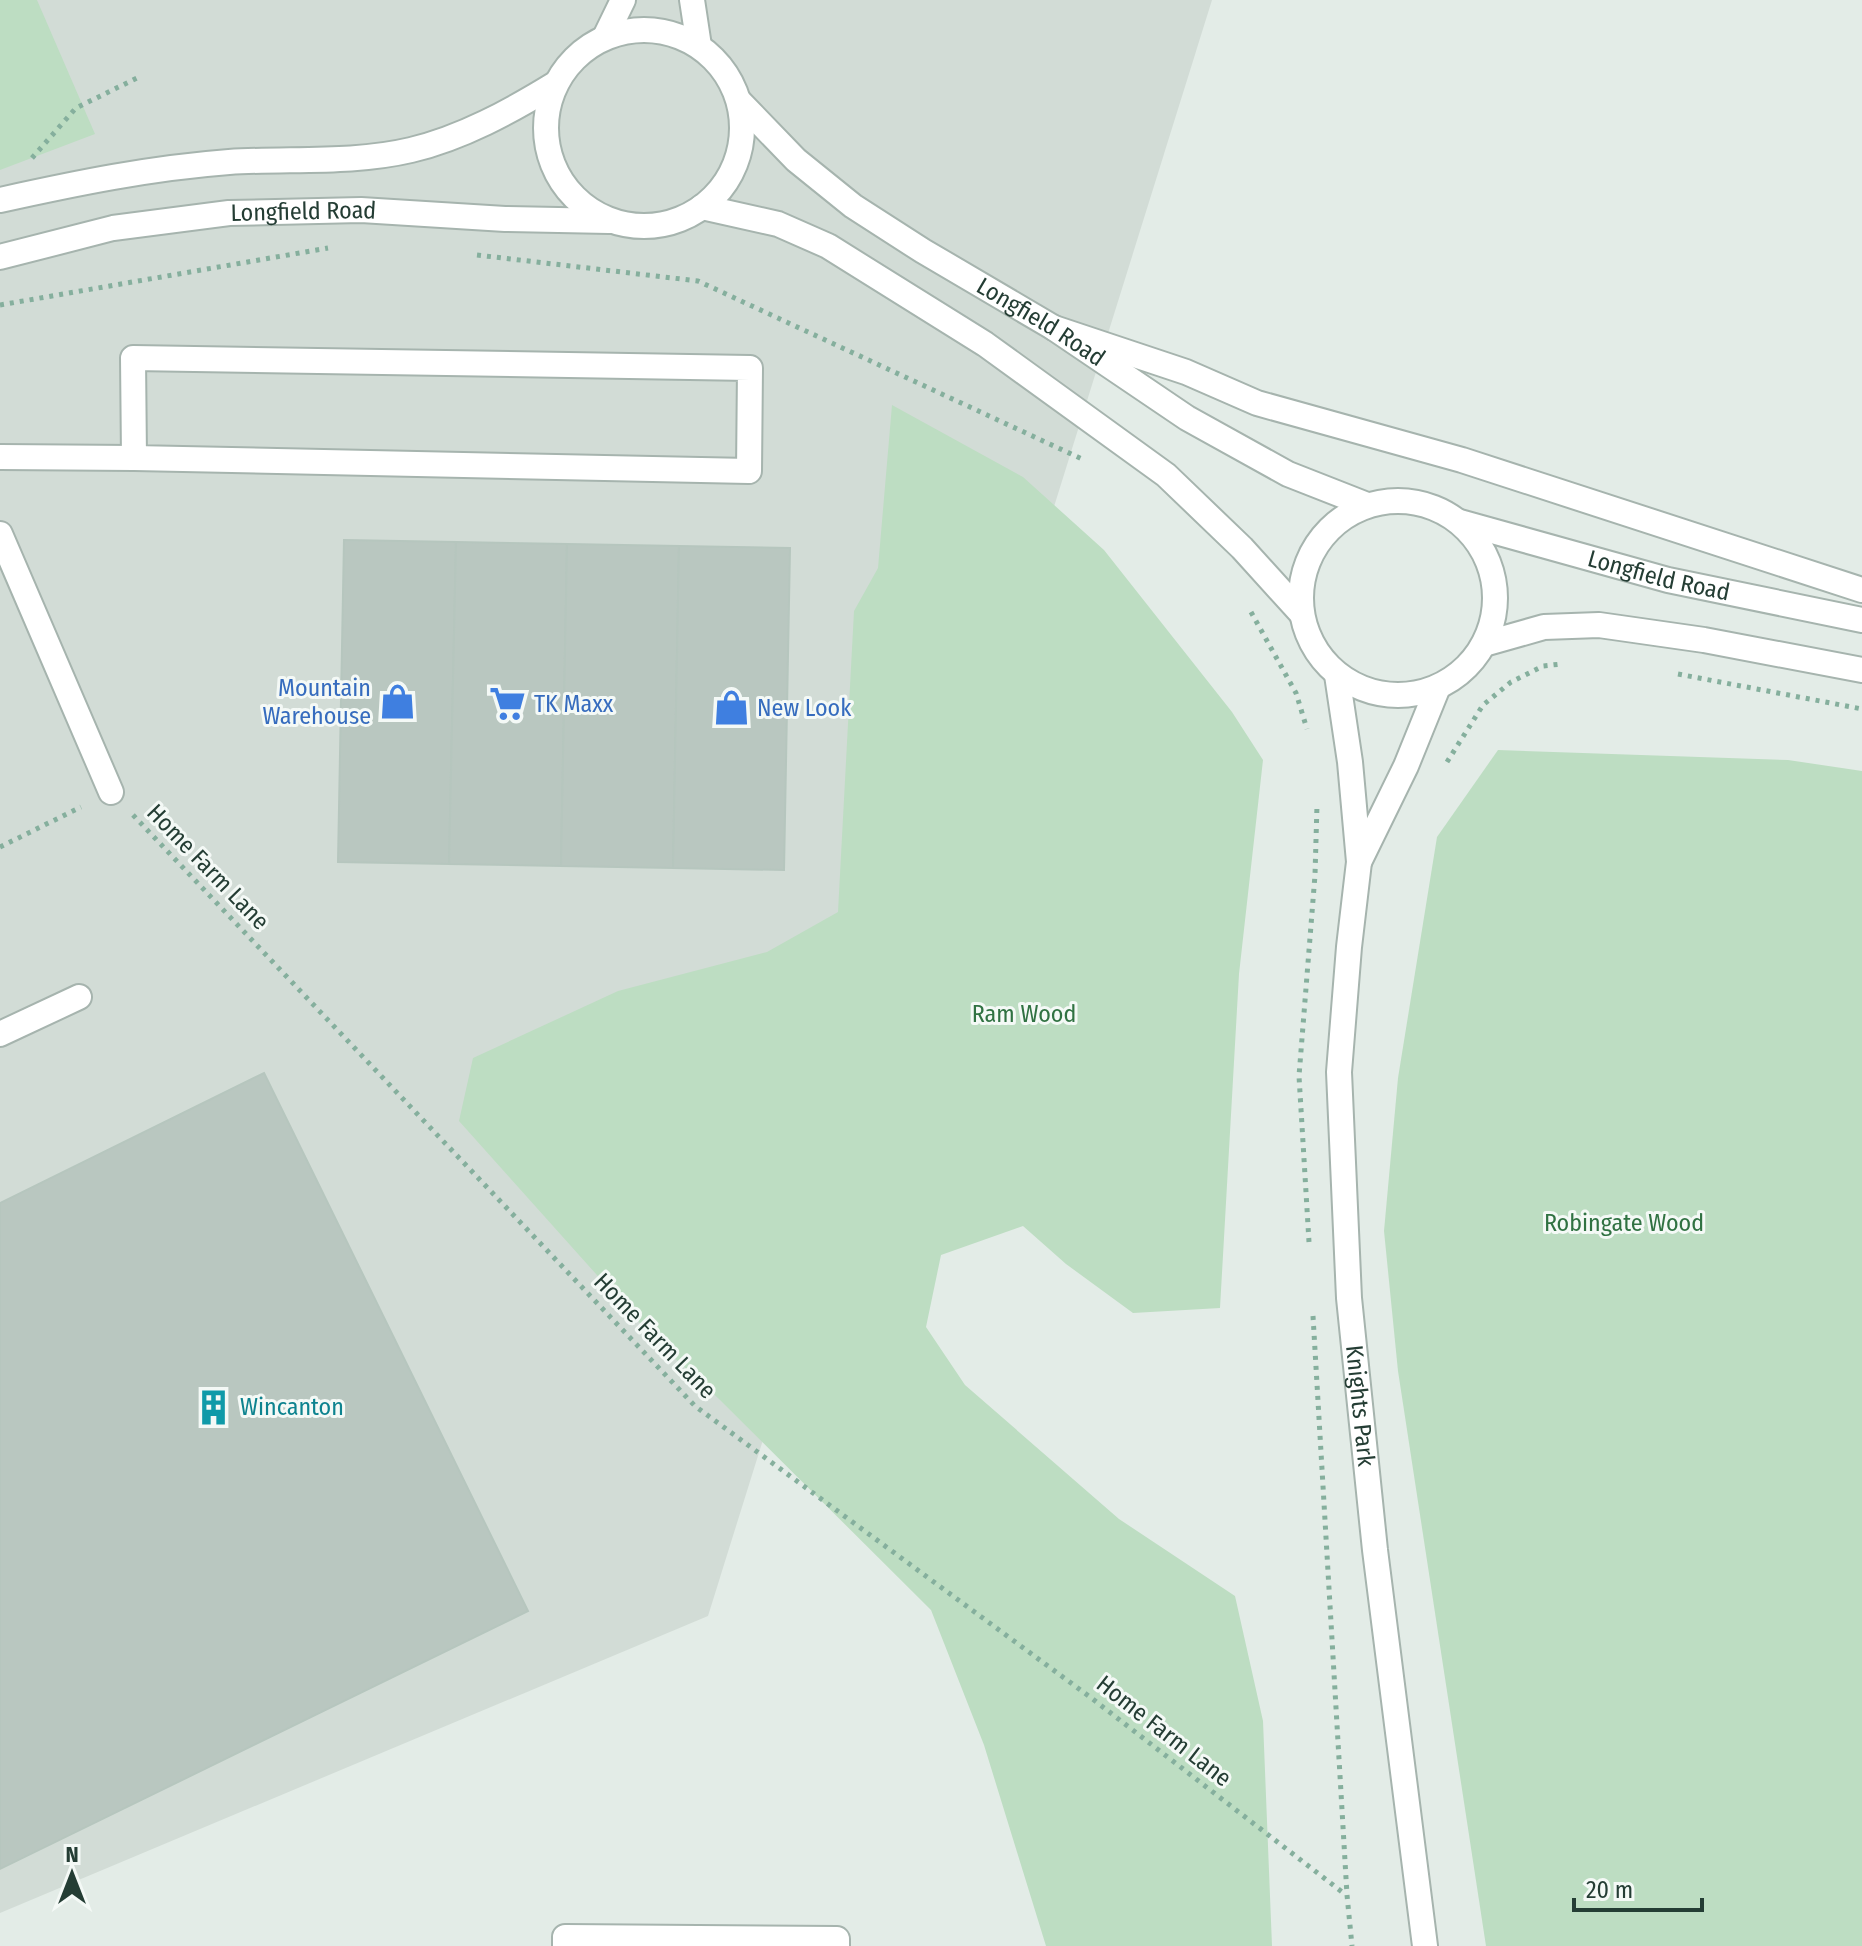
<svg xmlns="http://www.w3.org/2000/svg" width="1862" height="1946" font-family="'Fira Sans Condensed',sans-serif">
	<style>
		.built { fill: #d2dcd6 }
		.green { fill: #bdddc2 }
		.building { fill: #b9c7c0; stroke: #b6c6be; stroke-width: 2 }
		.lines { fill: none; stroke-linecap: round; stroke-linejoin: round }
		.minor-casing { stroke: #a6b4ae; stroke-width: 28 }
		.path { stroke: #85af9d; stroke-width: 5; stroke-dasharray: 4 6; stroke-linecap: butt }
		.minor { stroke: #fff; stroke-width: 24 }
		.labels { text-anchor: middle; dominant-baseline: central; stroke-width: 6; stroke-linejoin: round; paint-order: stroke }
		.street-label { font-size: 24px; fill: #243d34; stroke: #f4f9f6 }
		.shop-label { font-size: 24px; fill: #366cbe; stroke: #f4f9f6; text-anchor: start }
		.park-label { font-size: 24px; fill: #307242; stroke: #f4f9f6 }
		.culture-label { font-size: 24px; fill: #0d838f; stroke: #f4f9f6; text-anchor: start }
	</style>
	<rect width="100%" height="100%" fill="#e3ece7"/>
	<!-- built -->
	<polygon class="built" points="0,0 1212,0 708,1616 0,1913"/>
	<!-- green -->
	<g class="green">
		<polygon points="0,0 37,0 95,134 0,170"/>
		<polygon points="892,405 1023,477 1104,550 1232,712 1263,760 1239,974 1220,1308 1133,1313 1066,1264 1023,1226 941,1255 926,1327 965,1385 1119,1519 1235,1596 1263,1721 1272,1946 1046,1946 984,1745 931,1610 719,1399 656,1341 459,1121 473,1058 618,991 767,952 838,912 854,611 878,568"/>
		<polygon points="1498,750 1788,760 1862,771 1862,1946 1486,1946 1398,1371 1384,1231 1398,1078 1437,837"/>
	</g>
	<!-- building -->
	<g class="building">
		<polygon points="344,540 456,542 449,864 338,862"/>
		<polygon points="456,542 567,544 561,866 449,864"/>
		<polygon points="567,544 679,546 673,868 561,866"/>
		<polygon points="679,546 790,548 784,870 673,868"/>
		<polygon points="264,1073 528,1611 0,1869 0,1203"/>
	</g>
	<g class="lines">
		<defs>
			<g id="minor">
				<polyline points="692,0 699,46"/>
				<circle cx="644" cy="128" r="98"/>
				<polyline points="605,37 623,0"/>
				<path id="s1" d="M739,101l57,59 57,46 70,45 131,77 133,90 101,56 79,31"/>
				<path d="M0,200c77,-17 150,-32 229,-38 60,-4 123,2 182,-12 51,-12 100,-39 144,-66"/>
				<polyline points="702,207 778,224 828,246 985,344 1166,475 1242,548 1301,613"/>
				<path id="s2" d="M0,257l113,-29 116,-15 132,-3 144,9 104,2"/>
				<polyline points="1054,328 1186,372 1257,403 1462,460 1862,590"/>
				<polyline points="0,457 134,458 749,471 750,368 133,358 134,458"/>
				<circle cx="1398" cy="598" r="97"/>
				<path id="s3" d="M1460,522l208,58 194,40"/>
				<polyline points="0,534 111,792"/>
				<polyline points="1484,644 1544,627 1599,625 1704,640 1862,670"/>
				<path id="s4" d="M1337,675l13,87 9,100 -10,85 -10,125 10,226 26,252 50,396"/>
				<polyline points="1360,860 1406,766 1438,687"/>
				<polyline points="0,1034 79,997"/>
				<polyline points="565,1946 565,1937 837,1939 837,1946"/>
			</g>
		</defs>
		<!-- minor casing -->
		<use href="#minor" class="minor-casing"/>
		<!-- path -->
		<g class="path">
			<polyline points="32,158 76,108 137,78"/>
			<polyline points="477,255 698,281 1082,459"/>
			<polyline points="0,305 328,248"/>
			<polyline points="1251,612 1296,693 1307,729"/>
			<polyline points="1678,674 1862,709"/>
			<polyline points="1447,762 1483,705 1511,682 1543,666 1561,664"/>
			<polyline points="133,815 695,1406 1090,1697 1346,1895"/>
			<polyline points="0,847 81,807"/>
			<polyline points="1309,1242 1299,1076 1315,875 1317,805"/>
			<polyline points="1313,1316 1347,1895 1352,1946"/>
		</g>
		<!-- minor -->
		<use href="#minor" class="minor"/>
	</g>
	<!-- icons -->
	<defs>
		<symbol id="shop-bare" viewBox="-9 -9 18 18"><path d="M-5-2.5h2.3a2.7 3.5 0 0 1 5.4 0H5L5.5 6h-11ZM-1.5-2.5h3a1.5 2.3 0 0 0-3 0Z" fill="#3f7fe0" stroke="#f4f9f6" stroke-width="2.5" paint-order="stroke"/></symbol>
		<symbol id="supermarket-bare" viewBox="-9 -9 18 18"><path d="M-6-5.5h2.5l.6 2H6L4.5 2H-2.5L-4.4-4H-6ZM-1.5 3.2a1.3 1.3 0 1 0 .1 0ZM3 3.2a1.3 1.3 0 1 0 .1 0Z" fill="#3f7fe0" stroke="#f4f9f6" stroke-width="2.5" paint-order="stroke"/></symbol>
		<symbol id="building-bare" viewBox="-9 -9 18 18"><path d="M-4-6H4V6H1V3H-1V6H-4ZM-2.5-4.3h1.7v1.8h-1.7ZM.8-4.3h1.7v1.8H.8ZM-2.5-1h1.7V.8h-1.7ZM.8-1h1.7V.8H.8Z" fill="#0f9aa8" stroke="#f4f9f6" stroke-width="2.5" paint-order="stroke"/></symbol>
	</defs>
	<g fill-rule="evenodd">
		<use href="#shop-bare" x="372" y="676" width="51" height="51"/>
		<use href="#supermarket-bare" x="482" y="678" width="51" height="51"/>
		<use href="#shop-bare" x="706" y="682" width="51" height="51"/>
		<use href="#building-bare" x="188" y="1382" width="51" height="51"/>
	</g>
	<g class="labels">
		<!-- street labels -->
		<g class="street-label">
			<text stroke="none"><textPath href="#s2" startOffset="308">Longfield Road</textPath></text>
			<text stroke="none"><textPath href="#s1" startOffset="376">Longfield Road</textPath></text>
			<text stroke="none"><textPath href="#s3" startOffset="206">Longfield Road</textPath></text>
			<text transform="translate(208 867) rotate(46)">Home Farm Lane</text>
			<text transform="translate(655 1336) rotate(46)">Home Farm Lane</text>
			<text stroke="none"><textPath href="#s4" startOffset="734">Knights Park</textPath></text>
			<text transform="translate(1164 1731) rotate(38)">Home Farm Lane</text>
		</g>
		<!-- shop labels -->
		<g class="shop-label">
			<text x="371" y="688" text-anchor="end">Mountain<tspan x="371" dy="28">Warehouse</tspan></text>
			<text x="534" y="704">TK Maxx</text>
			<text x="757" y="708">New Look</text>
		</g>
		<!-- park labels -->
		<g class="park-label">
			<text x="1024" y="1014">Ram Wood</text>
			<text x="1624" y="1223">Robingate Wood</text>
		</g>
		<!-- culture labels -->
		<g class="culture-label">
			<text x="240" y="1407">Wincanton</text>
		</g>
	</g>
	<!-- north arrow -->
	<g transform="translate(72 1874)" stroke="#f4f9f6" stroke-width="6" paint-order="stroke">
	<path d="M0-6L14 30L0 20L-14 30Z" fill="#243d34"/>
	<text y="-12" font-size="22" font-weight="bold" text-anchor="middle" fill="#243d34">N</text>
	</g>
	<!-- scale -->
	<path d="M1574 1898v12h128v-12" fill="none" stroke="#243d34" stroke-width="4"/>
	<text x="1586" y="1898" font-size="24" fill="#243d34" stroke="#f4f9f6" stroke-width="6" paint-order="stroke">20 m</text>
</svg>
